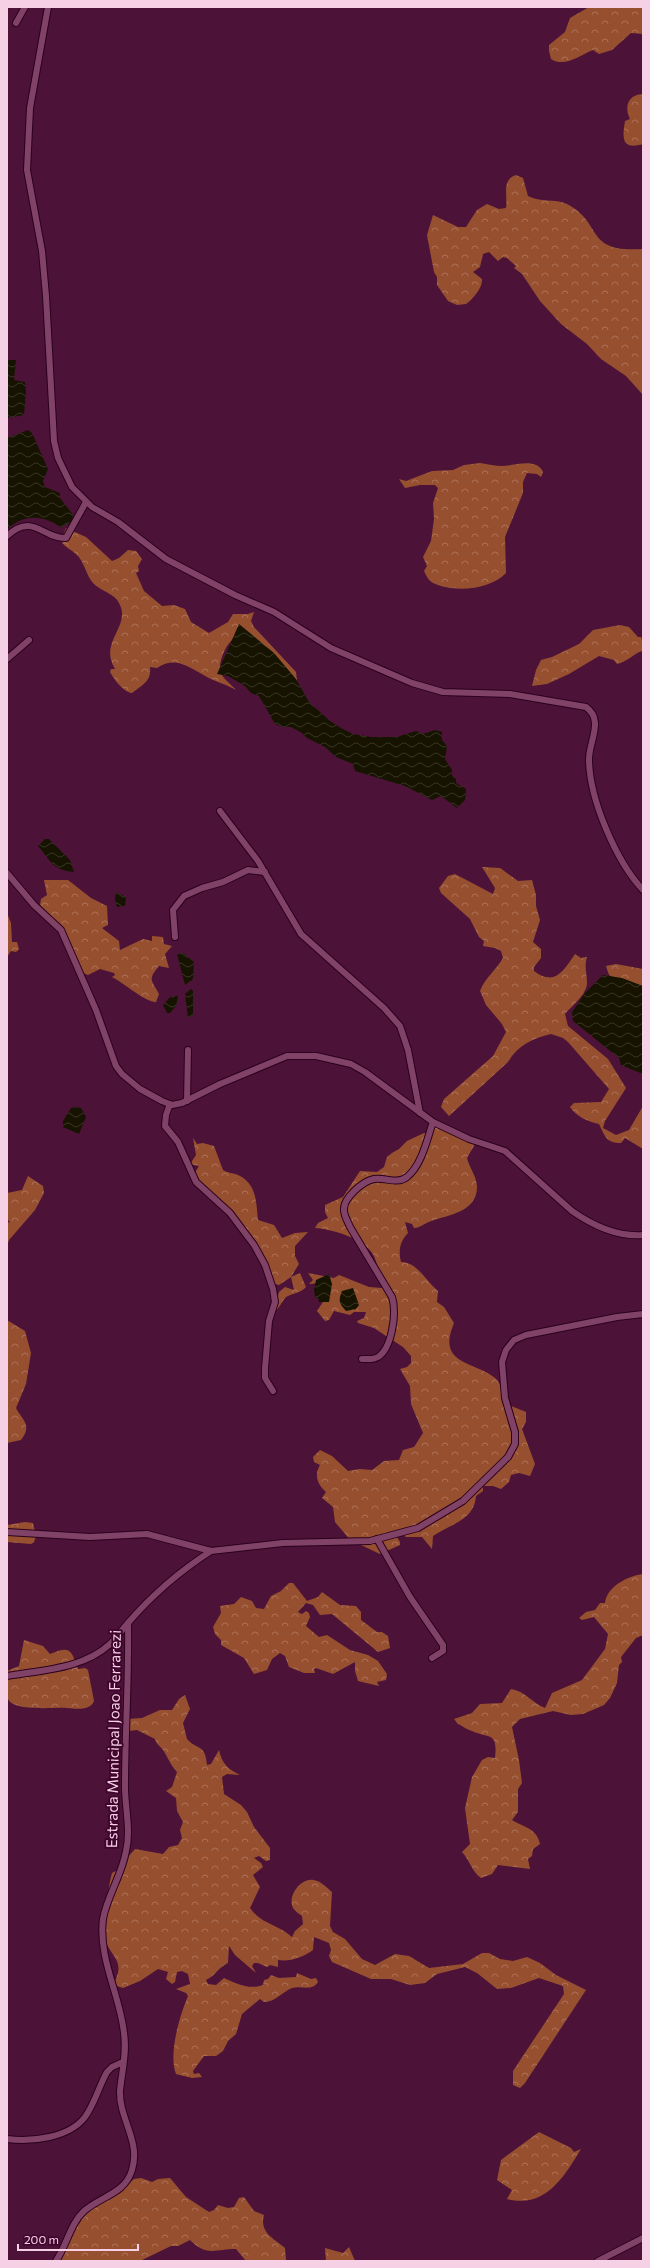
<svg xmlns="http://www.w3.org/2000/svg" width="650" height="2268" font-family="Commissioner,sans-serif">
	<style>
		.forest { fill: url(#forest-crowns) }
		.water { fill: url(#water-waves) }
		.lines { fill: none; stroke-linecap: round; stroke-linejoin: round }
		.minor-casing { stroke: #2b011d; stroke-width: 8 }
		.minor { stroke: #814267; stroke-width: 6 }
		.labels { text-anchor: middle; dominant-baseline: central; stroke-width: 4; stroke-linejoin: round; paint-order: stroke }
		.street-label { font-size: 15px; fill: #f6d1e5; stroke: #40052d }
	</style>
	<defs>
		<pattern id="forest-crowns" width="20" height="18" patternUnits="userSpaceOnUse"><rect width="20" height="18" fill="#97502f"/><path d="M2 6a3 3 0 1 1 6 0M12 15a3 3 0 1 1 6 0" fill="none" stroke="#ab7057"/></pattern>
		<pattern id="water-waves" width="16" height="10" patternUnits="userSpaceOnUse"><rect width="16" height="10" fill="#161400"/><path d="M0 5q4-4 8 0t8 0" fill="none" stroke="#383525"/></pattern>
	</defs>
	<rect width="100%" height="100%" fill="#4c1238"/>
	<!-- forest -->
	<g class="forest">
		<path d="M589,7h54v27l-12,-1 -19,17 -13,4 -6,-4c-13,5 -28,18 -42,9l-2,-8v-6l16,-13 5,-14z"/>
		<path d="M643,94v50c-21,6 -21,-5 -18,-23l5,-2c-6,-13 -2,-24 13,-25z"/>
		<path d="M516,175l7,3 5,18c12,7 27,2 39,8 37,19 16,49 76,45v146l-17,-19 -25,-17 -14,-15 -26,-20 -21,-23 -18,-27 -8,-6 2,-2 -9,-8 -4,-1 -5,4 -9,-9 -6,2 -3,13 -7,5 9,7c1,8 -9,20 -16,25l-9,1 -9,-4 -11,-16v-8l-3,-5 -7,-37 6,-20 25,12h8l11,-17 10,-6 12,5 7,-1c2,-13 -5,-28 10,-33z"/>
		<path d="M480,463c8,1 15,3 22,3 13,0 34,-9 41,6l-2,5 -4,-3 -10,-1 -4,9v11l-18,44 1,36c-16,17 -52,20 -73,10 -5,-3 -7,-8 -9,-12l3,-5 -4,-9 8,-16 3,-22 -1,-16 5,-15 -3,-3h-15l-15,3 -6,-9 7,2 26,-10 21,-1 11,-5z"/>
		<path d="M66,528l20,9 26,24 7,-3 9,-8 8,1 6,8 -4,7 1,5 -3,2 8,18 18,15 12,-1 11,4 6,13 18,11 19,-11 5,-8h15l6,-2 -3,9 3,6 42,45 3,26 -62,-61c-10,3 -20,26 -16,36 2,6 10,11 15,17 -10,-6 -20,-8 -29,-13 -17,-9 -31,-22 -50,-9l-7,-1c2,14 -8,18 -18,26 -9,-1 -18,-14 -22,-21l1,-3h4c-17,-28 17,-42 4,-66 -5,-10 -19,-12 -26,-20 -7,-8 -8,-19 -15,-27 -6,-7 -14,-8 -17,-16z"/>
		<path d="M620,625l9,2 9,10h3l2,5 -1,9c-9,3 -15,11 -25,13l-3,-4 -15,-4 -30,18 -22,10 -15,2 4,-16 5,-10 11,-3 27,-13 14,-14z"/>
		<path d="M482,867l18,1 18,13 14,-1 4,15v11l4,14 -7,22 8,7v9l-7,9v4c21,16 30,-1 41,-17l6,4 6,-1c-3,10 0,16 0,26 0,11 -15,23 -22,31l3,12 40,33 18,29 -21,33 -2,7 13,7 13,-5 14,-24v43l-18,-11 -4,5c-15,0 -16,-7 -22,-19 -11,-2 -23,-8 -29,-17l4,-4 27,-1 8,-13 -41,-47 -5,-4 -12,-4c-18,4 -33,11 -43,28l-59,54 -8,-9 3,-8 49,-43 13,-24 -4,-8 -16,-19 -6,-14c5,-13 16,-21 23,-33l-2,-7 -6,-3 -12,-2 1,-5 -5,-4 -9,-18 -29,-26 -2,-5 9,-12 7,-2 38,20 2,-6z"/>
		<path d="M44,880h24l23,18 16,8 1,19 -6,3 17,13 1,9 23,-11 9,2v-5l11,1 1,7 8,2 -7,8 4,14 -10,-2c-12,14 -7,14 0,28l-3,8c-11,0 -32,-19 -44,-25l3,-2 -1,-2 -14,-4 -12,6 -5,-2 -18,-39 -25,-29 1,-6 6,-4z"/>
		<polygon points="7,913 11,923 12,942 17,942 19,949 16,952 11,951 7,957"/>
		<polygon points="616,964 643,969 643,994 609,975 606,966"/>
		<path d="M435,1127h3l37,17 -8,14c2,9 10,19 10,29 0,25 -29,28 -46,34 -6,2 -11,7 -17,7l-2,-4 -7,-2 3,11c-8,8 -10,18 -7,29 16,0 24,18 37,29l-1,11 7,5 10,16c-18,42 20,38 41,55 7,6 9,18 11,26l20,8v10l-4,7 13,35 -5,12 -11,-3 -8,2 -2,7 -8,7 -8,-3h-10v5l-7,5c-2,25 -26,28 -43,40l-1,13 -10,-12h-16l-9,-6 -2,3 5,8v3l-20,9 -19,-9 8,-7h-5l-12,4 -17,-20 -2,-15 -11,-9 4,-6c-9,-8 -12,-17 -6,-27l-6,-3 -1,-5 7,-7 12,6 16,15 12,-2 12,1 12,-9 15,-1 4,-10 11,-3 9,-14 -12,-29 -1,-18 -10,-17 7,-2 4,-4v-7l-8,-9 -29,-19 -16,-5 -1,-2 7,-3 2,-6h-12l-4,3 -16,-4 -5,9 -4,1 -8,-10 6,-9 -3,-19 -11,1 4,-4 -5,-7 26,5 5,-3 30,12 13,1 2,-7c-4,-8 -7,-17 -10,-25 -8,-17 -42,-27 -59,-28l3,-5 10,-5 -3,-6v-7l18,-8 17,-26 17,1 7,-5 3,-10 5,-4 7,-4 8,-8 17,-8 4,1z"/>
		<path d="M193,1138l4,6 6,-1 11,3 9,24c4,3 10,3 15,5 19,9 18,27 20,45l16,5 8,13 13,-5 13,-1 -13,14v10l4,8 -8,13 9,-4 6,14c-5,6 -13,6 -20,10 -5,5 -6,11 -12,15l5,-20 6,-5 9,3 -3,-13 -12,8 -7,-2c-3,-8 -5,-19 -10,-26 -19,-31 -48,-53 -68,-83l5,-8 -9,-2 6,-9z"/>
		<polygon points="28,1176 43,1186 44,1193 35,1210 9,1240 7,1246 7,1223 10,1222 7,1219 7,1193 22,1190"/>
		<path d="M7,1320l18,11 6,22 -5,31 -10,24c6,12 17,17 5,32l-14,3z"/>
		<polygon points="25,1522 33,1523 36,1536 34,1542 31,1544 7,1542 7,1525"/>
		<path d="M643,1574v61l-7,3 -15,19 1,5 -3,3 -2,18 -7,15 -6,7 -21,9 -12,1 -18,-4 -33,8 -8,8 7,33 3,23 -4,6v23l-6,8c11,7 25,8 28,24l-7,5 -1,7 -4,3 2,10 -32,-4 -6,9 -11,4c-10,-7 -11,-18 -19,-26l8,-8 -5,-36 7,-31 10,-17 6,-3 7,1c3,-27 -6,-19 -23,-27 -6,-2 -8,-4 -14,-7l-4,-5 18,-6 8,-9 22,-1 9,-14c14,2 21,14 34,19l7,-15 30,-13 23,-31 3,-15 -14,-17 -12,3 -3,-2 7,-6 9,-2 5,-7h5c2,-17 23,-27 38,-29z"/>
		<polygon points="289,1583 293,1583 307,1601 318,1597 322,1592 340,1605 356,1606 361,1612 361,1620 377,1632 382,1632 388,1636 390,1648 378,1652 332,1614 320,1615 313,1605 306,1603 298,1612 302,1614 306,1611 309,1613 310,1617 306,1626 319,1637 327,1635 350,1650 368,1655 378,1661 387,1674 386,1680 377,1682 379,1686 358,1681 355,1671 355,1662 333,1674 316,1668 314,1669 315,1673 304,1673 289,1667 285,1656 280,1653 272,1659 267,1670 254,1674 244,1658 221,1645 221,1640 215,1634 213,1627 221,1613 220,1606 234,1604 241,1597 252,1601 256,1608 264,1609 271,1596 281,1591"/>
		<path d="M24,1640l19,6 7,8c21,-9 21,-4 28,15l7,-1 3,2 6,31c-4,10 -18,8 -27,7 -14,-1 -53,4 -59,-9 -3,-7 -1,-20 -1,-28l12,-5z"/>
		<path d="M185,1695l5,14 -7,14 4,16c11,12 18,4 20,26l4,-1 8,-14c3,14 9,19 21,25l-13,-1 -5,3 2,17 17,11 6,7 7,15 16,21v12l-4,1 -7,-5 -5,2 7,5 2,4 -10,8 7,12 -10,21c11,16 28,16 42,29l3,-6 8,-7 -1,-8c-3,-2 -7,-5 -9,-8 -6,-12 8,-31 21,-28 7,1 13,8 18,12l-2,34 3,6 12,7 17,20 13,6 20,-11 14,2 20,12 34,-4 19,-11h7l11,6 13,2 14,-4 13,6 16,12 30,15 -61,93 -5,5 -7,-3v-14l51,-77 -1,-8 -24,-8 -28,10 -14,1 -20,-16 -12,-6 -28,7 -12,9 -15,2 -19,-6h-20l-39,-17 -3,-6 2,-6 -2,-7 -15,-6 -1,13c-10,7 -23,12 -35,10v7l-8,-2 -3,2 -9,-4h-4l-2,3 4,7 -21,-18 -6,-9 -1,17c-9,4 -13,13 -22,17l2,4 8,1 8,-7c13,6 25,12 39,7l1,-5 4,-1 3,-4 8,3 17,-1 1,-4 14,6 5,-1 2,4c-6,10 -17,3 -26,6 -10,4 -17,14 -28,14l-4,-3 -18,15 -6,20 -8,7 -5,10 -7,5h-12l-11,15 1,3 5,-1 3,4 -10,1 -16,-4c-8,-20 4,-59 12,-78l-2,-3 -10,-4 14,-5 -2,-10 -6,-3 -5,1 -2,10 -3,2 -6,-5 2,-7 -10,-3 -18,12 -17,7 -6,-2 -2,-5c10,-21 -4,-23 -10,-42 -4,-13 3,-43 5,-58l2,-8c7,-3 8,-6 9,-14l6,-1 8,-9 28,5 6,-7 9,-2 4,-7 -2,-8 3,-8 -6,-11 -1,-13 -10,-7 6,-4 5,-15c-7,-7 -9,-15 -14,-22 -3,-4 -7,-6 -8,-11l-18,-9 -8,1 -5,-2 -1,-4 4,-6 15,-1 18,-8h12l7,-11z"/>
		<path d="M539,2132l32,16 3,4 7,-3c-17,28 -36,60 -74,50l5,-9 -15,-10 4,-20z"/>
		<path d="M141,2178l11,4 6,-3 12,-1 16,19 23,15 5,-2 4,-5 10,3 6,-1 5,-9 5,-1 10,14 10,4c-5,18 11,24 21,33l1,12 -40,1 -10,-12c-21,0 -29,8 -46,-9l-12,6h-7l-31,15h-83l15,-25 15,-32 21,-4 26,-21z"/>
		<polygon points="349,2247 355,2261 326,2261 325,2248 343,2253"/>
	</g>
	<!-- water -->
	<g class="water">
		<polygon points="7,360 16,360 14,380 25,382 26,391 24,415 7,418"/>
		<path d="M28,430l4,3 16,36 -5,12 2,6 15,6v5l14,18 -3,9 -5,-1 -5,4c-15,-13 -39,-15 -54,2v-92z"/>
		<polygon points="239,624 274,653 296,679 309,702 330,721 341,728 353,734 371,737 396,737 416,731 423,734 435,730 442,732 442,740 447,746 445,759 452,770 452,776 456,779 456,783 466,789 465,800 457,808 441,796 432,800 405,786 355,771 353,764 336,757 325,747 307,738 302,733 291,727 283,727 275,724 259,696 251,693 245,686 228,676 217,674"/>
		<path d="M45,839h4l21,21 4,12c-22,-2 -23,-11 -36,-26z"/>
		<polygon points="116,892 126,897 125,906 117,907 115,899"/>
		<polygon points="183,953 194,962 193,979 185,985 177,954"/>
		<polygon points="603,975 622,978 643,986 643,1074 621,1065 619,1058 573,1021 572,1012 585,993"/>
		<polygon points="191,989 193,991 193,1015 188,1018 185,994"/>
		<polygon points="171,996 178,996 176,1006 170,1013 167,1013 163,1005"/>
		<polygon points="75,1107 81,1108 86,1117 79,1134 63,1127 63,1121 71,1108"/>
		<polygon points="329,1274 332,1284 329,1302 319,1302 318,1298 315,1298 314,1289 316,1280"/>
		<path d="M353,1288l6,17 -3,4 -10,2c-7,-8 -8,-10 -4,-20z"/>
	</g>
	<g class="lines">
		<defs>
			<g id="minor">
				<path d="M48,7l-18,101 -3,62 15,81 4,45 8,145 4,17 14,29 20,20 26,15 48,37 69,36 39,17 57,36 81,35 31,9 67,2 76,13c19,14 2,35 3,54 1,39 27,100 54,129"/>
				<polyline points="16,23 25,7"/>
				<path d="M7,536c26,-24 36,3 59,2l20,-36"/>
				<polyline points="7,659 29,640"/>
				<polyline points="220,811 258,861 301,934 384,1008 400,1026 408,1050 420,1113"/>
				<path d="M7,873l27,32 27,25 35,80 20,56 6,8 18,15 22,12 10,4 10,-2 38,-19 67,-28h29l35,8 14,8 68,50 36,17 36,12 67,60c20,14 46,26 71,24"/>
				<polyline points="175,937 173,910 184,896 202,888 223,882 248,870 265,872"/>
				<polyline points="187,1101 188,1050"/>
				<polyline points="170,1104 166,1115 165,1126 178,1142 196,1182 230,1213 254,1245 265,1265 273,1289 275,1302 269,1321 265,1368 265,1378 273,1391"/>
				<path d="M362,1359c5,0 11,1 16,-2 14,-9 19,-44 14,-60l-42,-70c-2,-5 -6,-11 -6,-17 -1,-12 19,-29 30,-31 12,-2 22,6 33,-2 15,-12 20,-38 26,-55"/>
				<polyline points="7,1532 90,1537 147,1534 211,1551 283,1543 370,1541 418,1528 463,1501 508,1457 515,1444 515,1432 505,1398 502,1362 506,1350 514,1340 526,1335 617,1317 643,1314"/>
				<polyline points="377,1539 410,1597 443,1645 443,1651 432,1658"/>
				<path d="M7,1676c35,-6 76,-7 103,-32 6,-6 12,-14 18,-21"/>
				<path d="M7,2139c25,3 62,-1 78,-22 10,-14 14,-31 22,-45l5,-5 11,-5"/>
				<path d="M56,2261c11,-16 14,-37 28,-50 17,-15 41,-17 48,-41 9,-29 -13,-51 -12,-79 2,-20 7,-39 4,-58 -4,-38 -26,-75 -21,-114 4,-23 19,-44 23,-68 5,-20 -1,-44 -1,-64 0,-55 4,-110 3,-164 24,-28 52,-52 83,-72"/>
				<polyline points="598,2261 643,2238"/>
			</g>
		</defs>
		<!-- minor casing -->
		<use href="#minor" class="minor-casing"/>
		<!-- minor -->
		<use href="#minor" class="minor"/>
	</g>
	<g class="labels">
		<!-- street labels -->
		<g class="street-label">
			<text transform="translate(113 1739) rotate(-89)">Estrada Municipal Joao Ferrarezi</text>
		</g>
	</g>
	<!-- border -->
	<rect width="650" height="2268" fill="none" stroke="#f6d1e5" stroke-width="16"/>
	<!-- scale -->
	<path d="M18 2244v6h120v-6" fill="none" stroke="#f6d1e5" stroke-width="2"/>
	<text x="24" y="2244" font-size="12" fill="#f6d1e5" stroke="#40052d" stroke-width="3" paint-order="stroke">200 m</text>
</svg>
